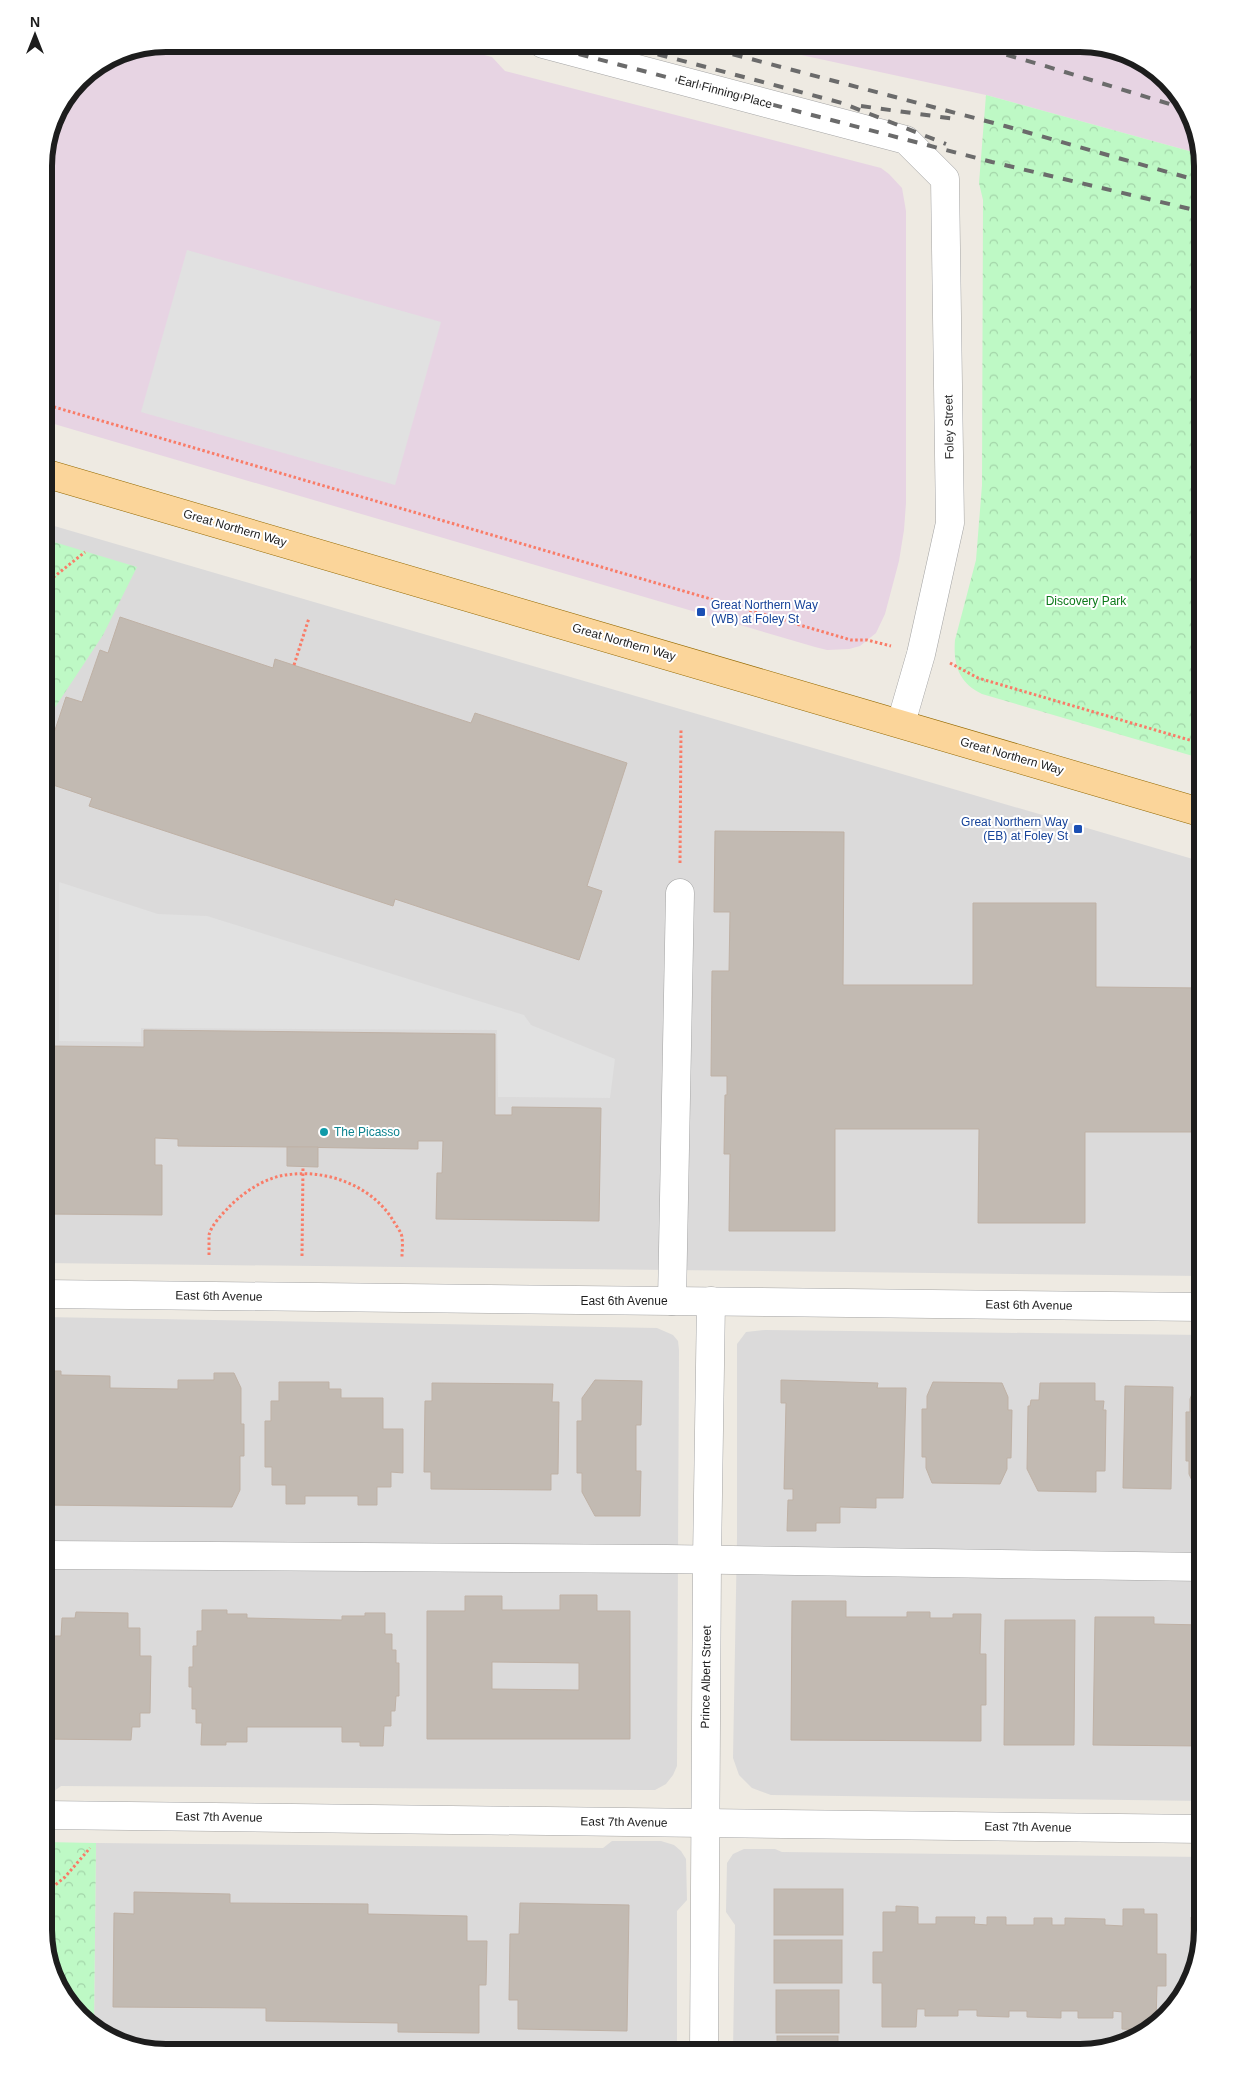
<svg xmlns="http://www.w3.org/2000/svg" width="1247" height="2096" font-family="Arial,sans-serif">
	<style>
		.residential { fill: #dbdada }
		.industrial { fill: #e7d4e3 }
		.park { fill: url(#park-crowns) }
		.parking { fill: #e1e1e1 }
		.building { fill: #c2bab2; stroke: #bfb1a5; fill-rule: evenodd }
		.lines { fill: none; stroke-linecap: round; stroke-linejoin: round }
		.minor-casing { stroke: #a4a4a4; stroke-width: 29 }
		.major-casing { stroke: #946901; stroke-width: 29 }
		.path { stroke: #f97c68; stroke-width: 3; stroke-dasharray: 2.5 2.5; stroke-linecap: butt }
		.minor { stroke: #fff; stroke-width: 28 }
		.major { stroke: #fbd59a; stroke-width: 28 }
		.rail { stroke: #6b6b6b; stroke-width: 4; stroke-dasharray: 10 10; stroke-linecap: butt }
		.transit-dot { fill: #1a4fb4; stroke: #fff; stroke-width: 2 }
		.culture-dot { fill: #0f9aa8; stroke: #fff; stroke-width: 2 }
		.labels { text-anchor: middle; dominant-baseline: central; stroke-width: 4; stroke-linejoin: round; paint-order: stroke }
		.street-label { font-size: 12px; fill: #1d1d1d; stroke: #fff }
		.park-label { font-size: 12px; fill: #0c7a19; stroke: #fff }
		.transit-label { font-size: 12px; fill: #164399; stroke: #fff; text-anchor: start }
		.culture-label { font-size: 12px; fill: #0d838f; stroke: #fff; text-anchor: start }
		.rim { fill: none; stroke: #1d1d1d; stroke-width: 6 }
	</style>
	<defs>
		<pattern id="park-crowns" width="20" height="18" patternUnits="userSpaceOnUse" patternTransform="scale(1.25)"><rect width="20" height="18" fill="#bef9c5"/><path d="M2 6a3 3 0 1 1 6 0M12 15a3 3 0 1 1 6 0" fill="none" stroke="#a3d5a9"/></pattern>
	</defs>
	<rect width="100%" height="100%" fill="#eeeae2"/>
	<!-- residential -->
	<g class="residential">
		<polygon points="44,523 1203,862 1203,1276 44,1263"/>
		<polygon points="44,1317 657,1328 673,1335 678,1341 679,1350 677,1766 673,1775 666,1784 655,1790 641,1790 61,1786 53,1792 44,1792"/>
		<polygon points="765,1330 1203,1335 1203,1801 771,1795 752,1788 739,1775 733,1758 737,1538 737,1344 746,1332"/>
		<polygon points="612,1841 661,1841 674,1845 681,1851 686,1859 687,1900 677,1911 677,2052 159,2052 99,2032 94,2026 96,1843 603,1848"/>
		<polygon points="744,1849 775,1849 782,1852 1203,1857 1203,1930 1183,1997 1134,2040 1080,2052 733,2052 735,1925 726,1912 727,1863 733,1854"/>
	</g>
	<!-- industrial -->
	<g class="industrial">
		<polygon points="167,44 401,44 424,49 442,44 492,57 505,71 881,168 889,174 902,188 906,211 906,503 904,530 899,561 885,614 876,633 860,646 849,649 827,650 815,647 44,421 44,159 53,119 80,80 120,53"/>
		<polygon points="751,44 1089,44 1149,65 1191,113 1200,154 986,95"/>
	</g>
	<!-- park -->
	<g class="park">
		<path d="M986,95l214,59 3,13v592l-221,-65c-23,-11 -29,-29 -27,-54l21,-80 6,-75 1,-285 -4,-17z"/>
		<polygon points="44,539 137,567 103,635 44,724"/>
		<polygon points="44,1842 96,1843 94,2026 56,1983 44,1929"/>
	</g>
	<!-- parking -->
	<g class="parking">
		<polygon points="187,250 441,322 395,485 141,412"/>
		<polygon points="59,882 158,914 207,916 524,1015 531,1025 615,1059 610,1098 498,1097 497,1030 141,1028 141,1042 59,1041"/>
	</g>
	<!-- building -->
	<g class="building">
		<polygon points="120,617 273,668 275,659 471,723 475,713 627,763 587,886 602,891 579,960 395,899 393,906 89,806 92,798 44,782 44,763 66,697 82,702 100,650 108,653"/>
		<polygon points="715,831 844,832 843,985 973,985 973,903 1096,903 1096,987 1203,988 1203,1132 1085,1132 1085,1223 978,1223 979,1129 835,1129 835,1231 729,1231 730,1154 724,1154 725,1095 727,1095 727,1076 711,1076 712,971 729,971 730,912 714,912"/>
		<polygon points="144,1030 495,1034 495,1115 512,1115 512,1107 601,1108 599,1221 436,1219 437,1173 442,1173 443,1141 418,1141 418,1149 287,1147 178,1146 178,1139 155,1138 155,1165 162,1165 162,1215 46,1214 48,1046 144,1047"/>
		<polygon points="287,1147 318,1147 318,1167 287,1166"/>
		<polygon points="45,1371 61,1371 61,1375 110,1376 110,1388 178,1389 178,1380 214,1380 214,1373 234,1373 241,1388 241,1424 244,1424 244,1456 240,1456 240,1490 232,1507 44,1505"/>
		<polygon points="595,1380 642,1381 641,1425 636,1425 636,1471 641,1471 640,1516 595,1516 582,1492 582,1473 577,1473 577,1421 582,1421 582,1398"/>
		<polygon points="781,1380 878,1383 877,1388 906,1388 903,1498 876,1498 876,1508 840,1507 840,1523 816,1523 816,1531 787,1531 788,1500 793,1500 793,1489 784,1489 786,1403 781,1403"/>
		<polygon points="279,1382 329,1382 329,1389 341,1389 341,1398 383,1398 383,1429 403,1429 403,1473 391,1472 391,1487 377,1487 377,1505 358,1505 358,1496 305,1496 305,1504 286,1504 286,1485 272,1485 272,1467 265,1467 265,1421 271,1421 271,1401 279,1401"/>
		<polygon points="933,1382 1002,1383 1008,1397 1008,1410 1012,1410 1011,1458 1007,1458 1007,1469 1000,1484 932,1483 926,1468 926,1457 922,1457 922,1409 927,1409 927,1396"/>
		<polygon points="432,1383 553,1384 552,1402 559,1402 558,1474 551,1474 551,1490 431,1489 431,1472 424,1472 425,1401 432,1401"/>
		<polygon points="1040,1383 1095,1383 1095,1401 1104,1401 1103,1410 1106,1410 1105,1471 1096,1471 1096,1492 1038,1491 1027,1469 1028,1406 1030,1406 1031,1400 1039,1400"/>
		<polygon points="1125,1386 1173,1387 1171,1489 1123,1488"/>
		<polygon points="1195,1386 1203,1386 1203,1487 1195,1487 1189,1474 1189,1461 1186,1461 1186,1412 1190,1412 1190,1399"/>
		<path d="M560,1595h37v16h33v128h-203v-128h38v-15h37v14h58zM492,1662l87,1v27l-87,-1z"/>
		<polygon points="792,1601 846,1601 846,1617 907,1617 907,1612 930,1612 930,1618 953,1618 953,1614 981,1614 980,1654 986,1654 986,1705 981,1705 981,1741 791,1740"/>
		<polygon points="202,1610 227,1610 227,1614 247,1614 247,1618 342,1620 342,1616 365,1616 365,1613 385,1613 385,1634 392,1634 392,1650 396,1650 396,1663 399,1663 399,1696 396,1696 395,1711 391,1711 391,1726 384,1726 383,1746 360,1746 360,1742 342,1742 342,1727 247,1727 247,1742 226,1742 226,1745 201,1745 202,1723 196,1723 196,1709 192,1709 192,1687 189,1687 189,1667 193,1667 193,1646 197,1646 197,1631 202,1631"/>
		<polygon points="76,1612 128,1613 128,1628 140,1628 140,1656 151,1656 150,1713 140,1713 140,1727 132,1727 131,1740 44,1739 45,1705 47,1705 50,1636 61,1636 62,1618 75,1618"/>
		<polygon points="1095,1617 1154,1617 1154,1624 1203,1625 1203,1746 1093,1745"/>
		<polygon points="1005,1620 1075,1620 1074,1745 1004,1745"/>
		<rect x="774" y="1889" width="69" height="46"/>
		<polygon points="134,1892 230,1894 230,1903 368,1904 368,1914 467,1916 467,1941 487,1941 486,1985 479,1985 479,2033 398,2032 398,2023 266,2021 266,2008 113,2007 114,1913 134,1914"/>
		<polygon points="520,1903 629,1905 627,2031 518,2029 518,2000 509,2000 510,1934 519,1934"/>
		<polygon points="896,1906 918,1907 918,1924 936,1924 936,1917 975,1917 974,1924 987,1925 987,1917 1006,1917 1006,1925 1034,1925 1034,1918 1052,1918 1052,1925 1065,1925 1065,1918 1105,1919 1105,1925 1123,1926 1123,1909 1144,1909 1144,1914 1157,1914 1157,1954 1166,1954 1166,1986 1157,1986 1156,2021 1146,2030 1122,2029 1122,2012 1113,2011 1113,2018 1078,2018 1078,2011 1061,2011 1061,2018 1027,2017 1027,2011 1009,2011 1009,2017 977,2016 977,2010 958,2010 958,2016 925,2016 925,2009 917,2009 916,2027 882,2027 882,1983 873,1983 873,1952 883,1952 883,1912 896,1912"/>
		<polygon points="1191,1917 1203,1917 1203,1930 1191,1968"/>
		<rect x="774" y="1940" width="68" height="43"/>
		<rect x="776" y="1990" width="63" height="43"/>
		<rect x="777" y="2036" width="61" height="16"/>
	</g>
	<g class="lines">
		<defs>
			<g id="minor">
				<polyline points="543,44 906,140 945,179 950,523 921,654 901,723"/>
				<polyline points="44,1294 1203,1307"/>
				<polyline points="672,1301 680,893"/>
				<polyline points="44,1555 667,1559 1203,1567"/>
				<polyline points="44,1815 1203,1829"/>
				<polyline points="704,2052 707,1560 711,1301"/>
			</g>
			<polyline id="major" points="44,473 1203,813"/>
		</defs>
		<!-- minor casing -->
		<use href="#minor" class="minor-casing"/>
		<!-- major casing -->
		<use href="#major" class="major-casing"/>
		<!-- path -->
		<g class="path">
			<polyline points="44,404 851,640 867,640 891,646"/>
			<polyline points="44,580 50,580 85,552"/>
			<polyline points="950,663 978,678 1203,744"/>
			<polyline points="294,665 309,618"/>
			<polyline points="680,863 681,729"/>
			<path d="M209,1255c0,-7 0,-14 0,-20 2,-9 13,-21 20,-28 14,-14 31,-26 51,-31 42,-9 92,8 114,46 3,5 8,11 8,16 1,6 0,13 0,19"/>
			<polyline points="302,1256 303,1166"/>
			<polyline points="44,1894 65,1877 90,1848"/>
		</g>
		<!-- minor -->
		<use href="#minor" class="minor"/>
		<!-- major -->
		<use href="#major" class="major"/>
		<!-- rail -->
		<g class="rail">
			<polyline points="540,44 992,162 1203,212"/>
			<polyline points="619,44 842,103 946,144"/>
			<polyline points="694,44 1005,126 1203,182"/>
			<polyline points="968,44 1042,65 1189,110"/>
			<polyline points="861,106 955,119"/>
		</g>
	</g>
	<!-- markers -->
	<g class="transit-dot">
		<rect x="696" y="607" width="10" height="10" rx="2.5"/>
		<rect x="1073" y="824" width="10" height="10" rx="2.5"/>
	</g>
	<circle class="culture-dot" cx="324" cy="1132" r="5"/>
	<g class="labels">
		<!-- street labels -->
		<g class="street-label">
			<text transform="translate(725 92) rotate(15)">Earl Finning Place</text>
			<text transform="translate(949 427) rotate(-91)">Foley Street</text>
			<text transform="translate(235 528) rotate(16)">Great Northern Way</text>
			<text transform="translate(624 642) rotate(16)">Great Northern Way</text>
			<text transform="translate(1012 756) rotate(16)">Great Northern Way</text>
			<text transform="translate(219 1296) rotate(1)">East 6th Avenue</text>
			<text x="624" y="1301">East 6th Avenue</text>
			<text transform="translate(1029 1305) rotate(1)">East 6th Avenue</text>
			<text transform="translate(706 1677) rotate(-89)">Prince Albert Street</text>
			<text transform="translate(219 1817) rotate(1)">East 7th Avenue</text>
			<text transform="translate(624 1822) rotate(1)">East 7th Avenue</text>
			<text transform="translate(1028 1827) rotate(1)">East 7th Avenue</text>
		</g>
		<!-- park labels -->
		<g class="park-label">
			<text x="1086" y="601">Discovery Park</text>
		</g>
		<!-- transit labels -->
		<g class="transit-label">
			<text x="711" y="605">Great Northern Way<tspan x="711" dy="14">(WB) at Foley St</tspan></text>
			<text x="1068" y="822" text-anchor="end">Great Northern Way<tspan x="1068" dy="14">(EB) at Foley St</tspan></text>
		</g>
		<!-- culture labels -->
		<g class="culture-label">
			<text x="334" y="1132">The Picasso</text>
		</g>
	</g>
	<!-- crop -->
	<path d="M0 0H1247V2096H0ZM166 52H1080A114 114 0 0 1 1194 166V1930A114 114 0 0 1 1080 2044H166A114 114 0 0 1 52 1930V166A114 114 0 0 1 166 52Z" fill="#fff" fill-rule="evenodd"/>
	<path class="rim" d="M166 52H1080A114 114 0 0 1 1194 166V1930A114 114 0 0 1 1080 2044H166A114 114 0 0 1 52 1930V166A114 114 0 0 1 166 52Z"/>
	<!-- north arrow -->
	<g transform="translate(35 35)" stroke="#ffffff" stroke-width="4" paint-order="stroke">
	<path d="M0-4L9 19L0 12L-9 19Z" fill="#1d1d1d"/>
	<text y="-8" font-size="14" font-weight="bold" text-anchor="middle" fill="#1d1d1d">N</text>
	</g>
</svg>
